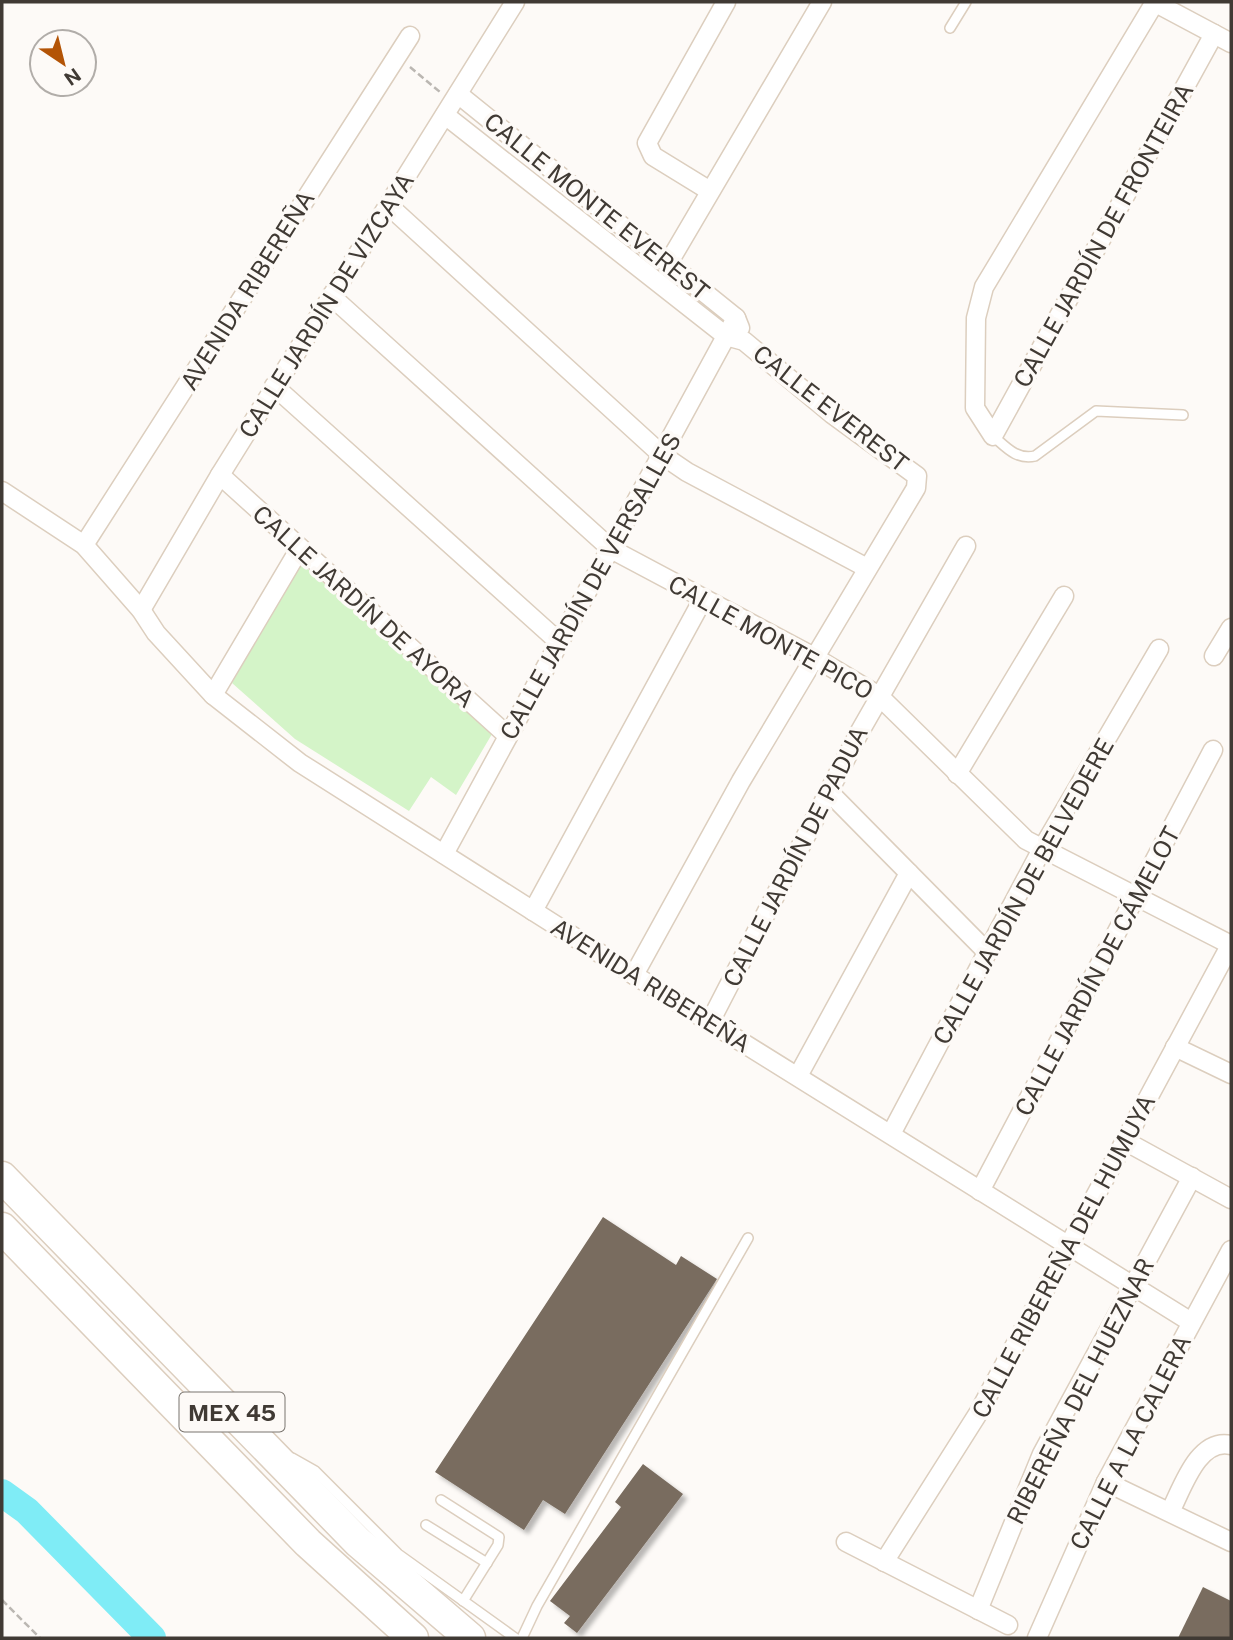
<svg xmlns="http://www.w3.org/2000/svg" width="1233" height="1640" font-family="'Public Sans',sans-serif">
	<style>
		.green { fill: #d4f4c8 }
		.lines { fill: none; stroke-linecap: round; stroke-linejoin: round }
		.river { stroke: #7fecf6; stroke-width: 28 }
		.building { fill: #796c5f; filter: url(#shadow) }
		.service-casing { stroke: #dccebe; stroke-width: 12 }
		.minor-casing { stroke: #dccebe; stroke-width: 21 }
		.trunk-casing { stroke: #dccebe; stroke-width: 33 }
		.path { stroke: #bbb7b2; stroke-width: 2.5; stroke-dasharray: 7 3.5; stroke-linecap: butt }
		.service { stroke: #fff; stroke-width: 9 }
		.minor { stroke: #fff; stroke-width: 18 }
		.trunk { stroke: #fff; stroke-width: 30 }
		.labels { text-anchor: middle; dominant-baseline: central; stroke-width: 7; stroke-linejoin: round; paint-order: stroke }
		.shield { fill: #fdfaf7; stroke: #79746e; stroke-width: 2 }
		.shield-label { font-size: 23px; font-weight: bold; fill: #403a34 }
		.street-label { font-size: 24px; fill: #403a34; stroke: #fdfaf7 }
	</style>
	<defs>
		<filter id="shadow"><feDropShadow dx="4.5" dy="4.5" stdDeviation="2" flood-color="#0004"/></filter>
	</defs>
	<rect width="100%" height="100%" fill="#fdfaf7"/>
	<!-- green -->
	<polygon class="green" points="300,562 492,734 456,795 431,777 409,811 295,739 232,683"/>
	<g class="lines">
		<!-- river -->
		<polyline class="river" points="2,1493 27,1511 152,1638"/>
	</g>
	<!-- building -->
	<g class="building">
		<polygon points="603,1217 676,1265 681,1256 717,1279 565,1514 543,1500 524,1530 435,1472"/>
		<polygon points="643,1464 683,1494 577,1633 564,1623 570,1616 550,1601 621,1507 615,1502"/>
		<polygon points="1203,1587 1231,1601 1231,1638 1178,1638"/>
	</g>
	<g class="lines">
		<defs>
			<g id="service">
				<polyline points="950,28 966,2"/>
				<path d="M993,436c13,11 23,24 42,20l61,-45 87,4"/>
				<polyline points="292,1458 315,1471 398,1554 515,1638"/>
				<polyline points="441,1500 499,1537 498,1545 463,1601"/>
				<polyline points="426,1525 487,1563"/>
				<polyline points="522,1638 537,1606 748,1238"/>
			</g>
			<g id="minor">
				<polyline points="1154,2 1231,43"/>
				<polyline points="1155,2 984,287 976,318 975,408 993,436 1214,34"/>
				<polyline points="458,94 736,318 740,328"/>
				<polyline points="445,115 726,336 744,341 832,414 917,476 916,488 741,781 634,975"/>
				<polyline points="710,191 653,156 647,143 726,2"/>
				<polyline points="388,205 662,455 687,472 867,568"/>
				<polyline points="669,262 822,2"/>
				<polyline points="331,296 611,549 814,657 879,696 1026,840 1231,945"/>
				<polyline points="274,386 559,642"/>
				<polyline points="220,475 508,736"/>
				<polyline points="2,491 84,545 141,610 156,633 213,695 300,763 634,975 1191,1322"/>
				<polyline points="84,545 410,36"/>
				<polyline points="141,610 220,475 515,2"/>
				<polyline points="1214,656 1231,628"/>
				<polyline points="213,695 300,548"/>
				<polyline points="957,774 1064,596"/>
				<polyline points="828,791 986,951"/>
				<polyline points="444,854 736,318"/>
				<polyline points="533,911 703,599"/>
				<polyline points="710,1022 859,733 966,546"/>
				<polyline points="1175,1047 1231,1074"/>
				<polyline points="798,1076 909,873"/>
				<polyline points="891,1134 1042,849 1159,649"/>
				<polyline points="1125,1141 1231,1199"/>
				<polyline points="980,1191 1213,750"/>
				<polyline points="1106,1482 1231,1542"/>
				<path d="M1170,1512c12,-23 28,-75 61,-67"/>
				<polyline points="846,1542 1008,1625"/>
				<polyline points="884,1562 979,1412 1231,944"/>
				<polyline points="978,1610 1042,1454 1192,1177"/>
				<polyline points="1037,1638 1106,1482 1231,1250"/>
			</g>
			<g id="trunk">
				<polyline points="2,1177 358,1542 470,1638"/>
				<polyline points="2,1228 308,1543 413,1638"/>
			</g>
		</defs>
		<!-- service casing -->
		<use href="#service" class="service-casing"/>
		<!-- minor casing -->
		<use href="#minor" class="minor-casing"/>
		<!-- trunk casing -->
		<use href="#trunk" class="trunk-casing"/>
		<!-- path -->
		<g class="path">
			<polyline points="410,67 440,92"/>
			<polyline points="2,1600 40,1638"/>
		</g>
		<!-- service -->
		<use href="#service" class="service"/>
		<!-- minor -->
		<use href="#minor" class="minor"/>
		<!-- trunk -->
		<use href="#trunk" class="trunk"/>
	</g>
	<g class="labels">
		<!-- shield labels -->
		<rect class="shield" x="179.5" y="1392.5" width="105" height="39" rx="5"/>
		<g class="shield-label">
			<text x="232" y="1412">MEX 45</text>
		</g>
		<!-- street labels -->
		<g class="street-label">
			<text transform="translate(597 206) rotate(39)">CALLE MONTE EVEREST</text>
			<text transform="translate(1103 235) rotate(-61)">CALLE JARDÍN DE FRONTEIRA</text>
			<text transform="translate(247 290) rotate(-58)">AVENIDA RIBEREÑA</text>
			<text transform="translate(326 305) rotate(-58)">CALLE JARDÍN DE VIZCAYA</text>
			<text transform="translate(831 408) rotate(38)">CALLE EVEREST</text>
			<text transform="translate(590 586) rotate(-61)">CALLE JARDÍN DE VERSALLES</text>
			<text transform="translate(364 606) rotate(42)">CALLE JARDÍN DE AYORA</text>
			<text transform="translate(771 637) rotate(29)">CALLE MONTE PICO</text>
			<text transform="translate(795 856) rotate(-63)">CALLE JARDÍN DE PADUA</text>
			<text transform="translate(1023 891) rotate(-61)">CALLE JARDÍN DE BELVEDERE</text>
			<text transform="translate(1097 971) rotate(-62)">CALLE JARDÍN DE CÁMELOT</text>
			<text transform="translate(651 985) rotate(32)">AVENIDA RIBEREÑA</text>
			<text transform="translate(1063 1256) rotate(-62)">CALLE RIBEREÑA DEL HUMUYA</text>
			<text transform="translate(1080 1391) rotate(-63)">RIBEREÑA DEL HUEZNAR</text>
			<text transform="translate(1130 1442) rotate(-63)">CALLE A LA CALERA</text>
		</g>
	</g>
	<!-- border -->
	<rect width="1233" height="1640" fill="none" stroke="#403a34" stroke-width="7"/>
	<!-- north arrow -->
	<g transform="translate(63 63) rotate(145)"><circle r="33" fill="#fdfaf7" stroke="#b1ada9" stroke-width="2"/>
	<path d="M0-5L12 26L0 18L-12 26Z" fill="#b35406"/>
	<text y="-10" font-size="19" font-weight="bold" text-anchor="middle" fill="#403a34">N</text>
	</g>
</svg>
